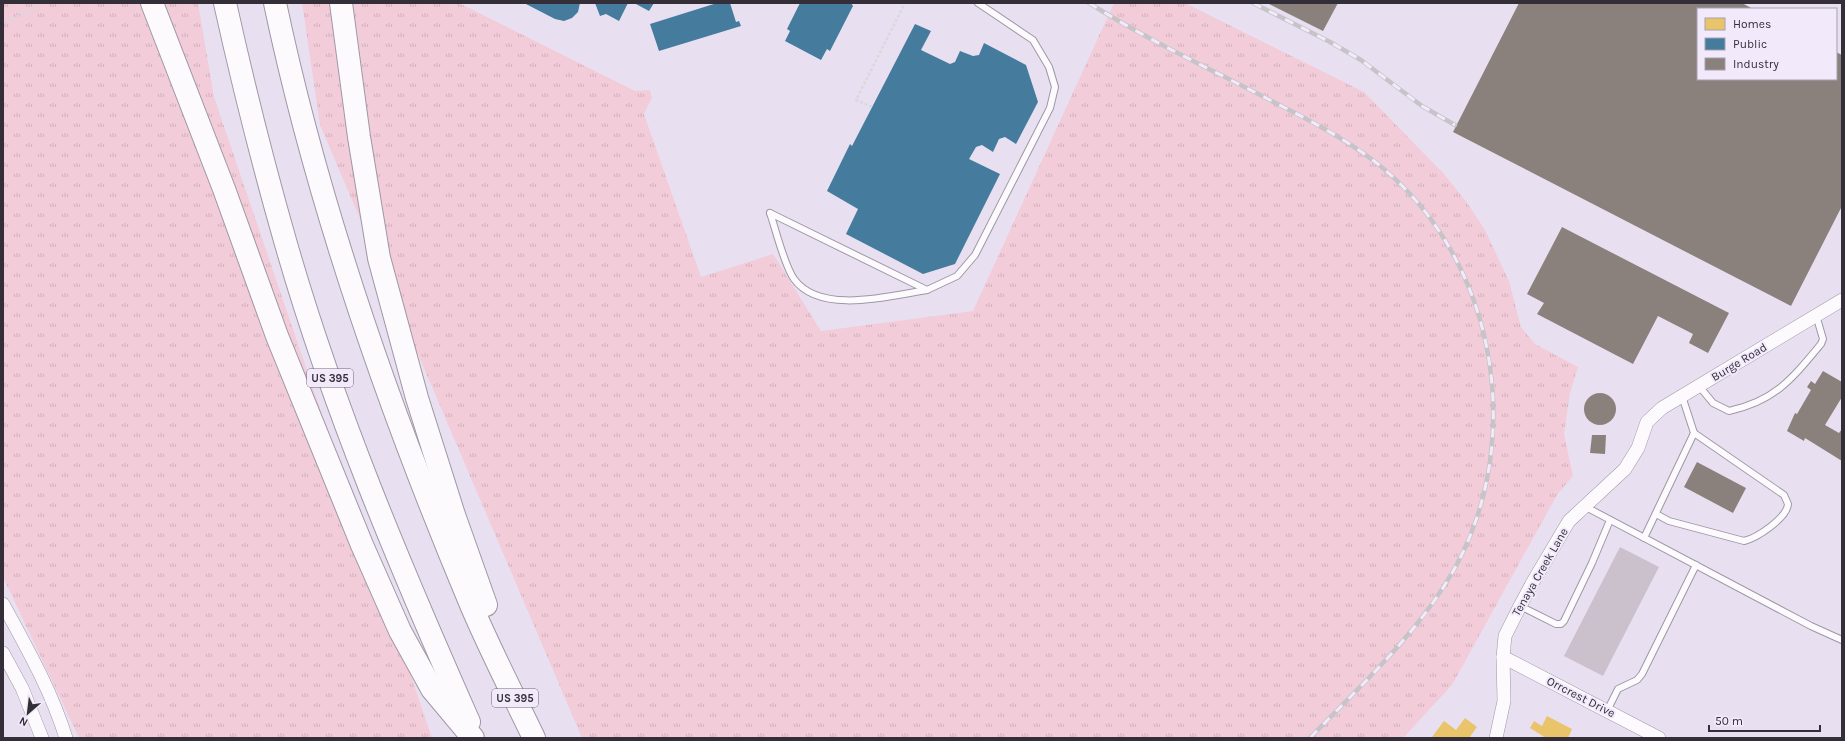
<svg xmlns="http://www.w3.org/2000/svg" width="1845" height="741" font-family="Karla,sans-serif">
	<style>
		.grass { fill: url(#grass-tufts) }
		.homes { fill: #e9c46a }
		.public { fill: #457b9d }
		.industry { fill: #8a817c }
		.building { fill: #cac1cc }
		.lines { fill: none; stroke-linecap: round; stroke-linejoin: round }
		.lane-casing { stroke: #9e97a4; stroke-width: 8 }
		.street-casing { stroke: #9e97a4; stroke-width: 14 }
		.highway-casing { stroke: #9e97a4; stroke-width: 24 }
		.path { stroke: #dad8dd; stroke-width: 2.5; stroke-dasharray: 3 2; stroke-linecap: butt }
		.lane { stroke: #fcfafd; stroke-width: 6 }
		.street { stroke: #fcfafd; stroke-width: 13 }
		.highway { stroke: #fcfafd; stroke-width: 22 }
		.rail-casing { stroke: #c6c4c8; stroke-width: 4.5 }
		.rail { stroke: #f2eafb; stroke-width: 3; stroke-dasharray: 9; stroke-linecap: butt }
		.labels { text-anchor: middle; dominant-baseline: central; stroke-width: 4; stroke-linejoin: round; paint-order: stroke }
		.shield { fill: #f2eafb; stroke: #6d6673; stroke-width: 1 }
		.shield-label { font-size: 11px; font-weight: bold; fill: #342e39 }
		.street-label { font-size: 12px; fill: #342e39; stroke: #f2eafb }
	</style>
	<defs>
		<pattern id="grass-tufts" width="24" height="20" patternUnits="userSpaceOnUse"><rect width="24" height="20" fill="#f3ccd9"/><path d="M3 7l-1-3M5 7V3M7 7l1-3M15 17l-1-3M17 17v-4M19 17l1-3" fill="none" stroke="#d1b0bb"/></pattern>
	</defs>
	<rect width="100%" height="100%" fill="#e8e0f1"/>
	<!-- grass -->
	<g class="grass">
		<polygon points="3,3 198,3 214,97 432,738 79,738 3,577"/>
		<polygon points="302,3 459,3 635,91 650,90 652,98 644,114 701,277 773,254 821,331 973,311 1114,3 1185,3 1364,92 1444,174 1468,204 1485,230 1509,281 1521,327 1535,344 1578,367 1570,393 1564,434 1573,476 1557,495 1452,685 1403,738 582,738 320,125"/>
	</g>
	<!-- homes -->
	<g class="homes">
		<polygon points="1547,716 1572,729 1568,738 1546,738 1530,728 1534,721 1542,726"/>
		<polygon points="1465,718 1477,727 1469,738 1432,737 1444,721 1456,730"/>
	</g>
	<!-- public -->
	<g class="public">
		<polygon points="524,3 580,3 578,12 572,18 564,21 555,19"/>
		<polygon points="595,3 628,3 619,21 606,14 600,16"/>
		<polygon points="634,3 654,3 649,11"/>
		<polygon points="717,3 730,3 736,22 739,21 741,26 659,51 650,24"/>
		<polygon points="800,3 851,3 853,6 830,51 827,49 821,60 785,41 790,31 787,29"/>
		<polygon points="915,24 931,31 921,50 950,64 955,62 960,51 973,56 979,55 984,43 1026,65 1038,102 1016,144 1005,137 999,139 993,152 982,145 976,147 969,159 1000,174 955,264 923,274 846,234 858,209 827,191 850,144 852,146"/>
	</g>
	<!-- industry -->
	<g class="industry">
		<polygon points="1267,3 1338,3 1323,31"/>
		<polygon points="1519,3 1742,3 1753,9 1698,9 1698,79 1836,79 1836,52 1842,55 1842,206 1791,306 1453,132"/>
		<polygon points="1562,227 1729,313 1708,353 1689,343 1693,334 1658,316 1633,364 1537,314 1544,303 1527,294"/>
		<polygon points="1823,371 1842,382 1842,397 1825,425 1839,433 1842,429 1842,461 1805,438 1804,441 1787,431 1795,413 1797,414 1811,390 1807,387 1811,381 1815,384"/>
		<circle cx="1600" cy="409" r="16"/>
		<polygon points="1592,435 1606,435 1605,454 1590,453"/>
		<polygon points="1697,462 1746,488 1733,513 1684,487"/>
	</g>
	<!-- building -->
	<polygon class="building" points="1620,547 1659,567 1603,676 1564,656"/>
	<g class="lines">
		<defs>
			<g id="lane">
				<polyline points="770,213 927,290 957,276 975,255 1050,108 1055,87 1049,67 1033,40 978,3"/>
				<path d="M770,213c6,17 14,52 24,66 26,36 96,17 133,11"/>
				<path d="M1699,386l14,17 16,8c46,-10 63,-32 92,-67l2,-5 -7,-24"/>
				<polyline points="1584,506 1811,626 1842,640"/>
				<path d="M1656,514l13,7 75,20c13,-3 43,-23 44,-37l-4,-9 -90,-62"/>
				<polyline points="1644,538 1694,433 1682,396"/>
				<polyline points="1520,606 1556,624 1561,624 1564,621 1592,563 1610,520"/>
				<polyline points="1607,711 1618,689 1637,680 1642,674 1696,565"/>
			</g>
			<g id="street">
				<path d="M3,604c24,44 48,86 63,134"/>
				<polyline points="3,653 22,688 42,738"/>
				<polyline points="1503,657 1659,738"/>
				<polyline points="1496,738 1504,701 1503,657 1505,636 1520,606 1534,580 1569,521 1625,469 1638,448 1647,422 1662,408 1842,300"/>
			</g>
			<g id="highway">
				<polyline points="152,3 224,189 277,336 362,545 400,631 432,689 473,738"/>
				<path d="M225,3c18,81 38,161 61,241 47,164 114,322 183,478"/>
				<path d="M275,3c43,204 113,404 194,597 19,46 43,92 65,138"/>
				<polyline points="341,3 359,137 379,258 417,398 454,515 486,605"/>
			</g>
		</defs>
		<!-- lane casing -->
		<use href="#lane" class="lane-casing"/>
		<!-- street casing -->
		<use href="#street" class="street-casing"/>
		<!-- highway casing -->
		<use href="#highway" class="highway-casing"/>
		<!-- path -->
		<g class="path">
			<polyline points="3,23 37,7"/>
			<polyline points="872,107 856,100 905,3"/>
		</g>
		<!-- lane -->
		<use href="#lane" class="lane"/>
		<!-- street -->
		<use href="#street" class="street"/>
		<!-- highway -->
		<use href="#highway" class="highway"/>
		<defs>
			<g id="rail">
				<path d="M1089,3c57,36 117,64 177,95 37,19 75,38 108,63 121,93 153,273 82,405 -36,66 -94,118 -146,172"/>
				<polyline points="1253,3 1330,42 1361,60 1422,106 1455,125"/>
			</g>
		</defs>
		<!-- rail casing -->
		<use href="#rail" class="rail-casing"/>
		<!-- rail -->
		<use href="#rail" class="rail"/>
	</g>
	<g class="labels">
		<!-- shield labels -->
		<g class="shield">
			<rect x="307" y="369" width="46" height="18" rx="3"/>
			<rect x="492" y="689" width="46" height="18" rx="3"/>
		</g>
		<g class="shield-label">
			<text x="330" y="378">US 395</text>
			<text x="515" y="698">US 395</text>
		</g>
		<!-- street labels -->
		<g class="street-label">
			<text transform="translate(1739 362) rotate(-31)">Burge Road</text>
			<text transform="translate(1540 572) rotate(-60)">Tenaya Creek Lane</text>
			<text transform="translate(1581 697) rotate(27)">Orrcrest Drive</text>
		</g>
	</g>
	<!-- border -->
	<rect width="1845" height="741" fill="none" stroke="#342e39" stroke-width="8"/>
	<!-- legend -->
	<rect x="1697" y="8" width="140" height="72" fill="#f2eafb" stroke="#a69fad"/>
	<rect x="1705" y="18" width="20" height="12" fill="#e9c46a" stroke="#a69fad"/>
	<text x="1733" y="28" font-size="12" fill="#342e39">Homes</text>
	<rect x="1705" y="38" width="20" height="12" fill="#457b9d" stroke="#a69fad"/>
	<text x="1733" y="48" font-size="12" fill="#342e39">Public</text>
	<rect x="1705" y="58" width="20" height="12" fill="#8a817c" stroke="#a69fad"/>
	<text x="1733" y="68" font-size="12" fill="#342e39">Industry</text>
	<!-- north arrow -->
	<g transform="translate(28 713) rotate(208)" stroke="#f2eafb" stroke-width="3" paint-order="stroke">
	<path d="M0-3L7 15L0 10L-7 15Z" fill="#342e39"/>
	<text y="-6" font-size="11" font-weight="bold" text-anchor="middle" fill="#342e39">N</text>
	</g>
	<!-- scale -->
	<path d="M1709 725v6h111v-6" fill="none" stroke="#342e39" stroke-width="2"/>
	<text x="1715" y="725" font-size="12" fill="#342e39" stroke="#f2eafb" stroke-width="3" paint-order="stroke">50 m</text>
</svg>
